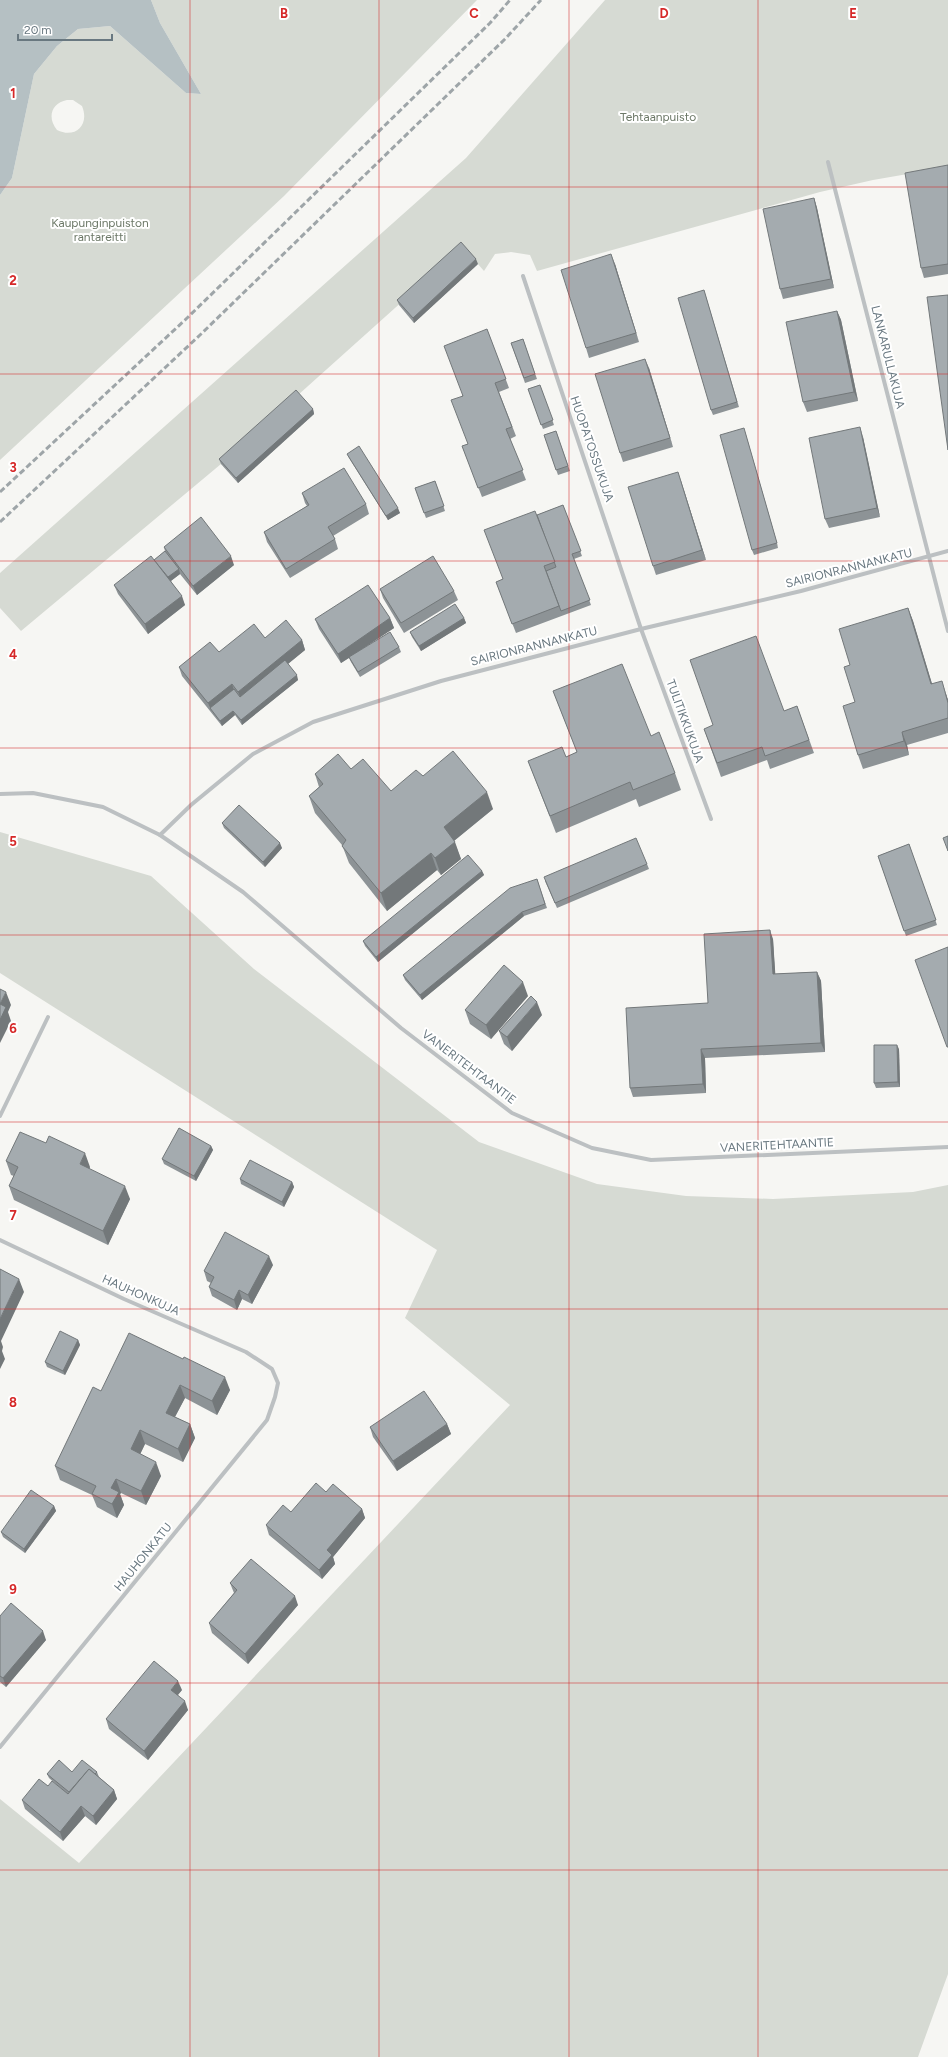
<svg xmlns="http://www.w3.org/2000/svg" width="948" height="2057" font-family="Figtree,sans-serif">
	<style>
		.green { fill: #d6dad3; fill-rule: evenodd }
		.water { fill: #b5c0c3 }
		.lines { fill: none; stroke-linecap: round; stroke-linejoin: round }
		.street { stroke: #bcc0c2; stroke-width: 4 }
		.rail { stroke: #9ea5a8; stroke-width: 3; stroke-dasharray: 6 3; stroke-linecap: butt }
		.wall { fill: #8d9396 }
		.shaded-wall { fill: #73787a }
		.building { fill: #a4abaf; stroke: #73787a }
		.grid { fill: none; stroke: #d62828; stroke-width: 1; stroke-opacity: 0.55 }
		.labels { text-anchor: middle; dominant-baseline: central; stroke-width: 4; stroke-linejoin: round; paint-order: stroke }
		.park-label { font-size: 12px; fill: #6c7867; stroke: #fff }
		.street-label { font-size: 12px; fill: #697880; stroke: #fff }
		.grid-label { font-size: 13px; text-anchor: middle; font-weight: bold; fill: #d62828; stroke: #fff; stroke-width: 4; stroke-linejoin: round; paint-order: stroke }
	</style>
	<rect width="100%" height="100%" fill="#f6f6f3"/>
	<!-- green -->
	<g class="green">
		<path d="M151,0h326l-193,196 -284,264v-265l12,-17 22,-104 23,-28 21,-17 32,-3 76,67 15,1 -41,-71zM67,100h6l9,6c8,19 -7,33 -25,24 -10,-12 -6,-27 10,-30z"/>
		<polygon points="605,0 948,0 948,167 873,180 820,192 537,271 530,255 511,252 495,254 484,271 463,247 221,464 21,631 0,608 0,573 466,158"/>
		<polygon points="0,832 151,876 254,969 479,1142 597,1184 686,1196 773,1199 913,1192 948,1185 948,1974 918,2057 0,2057 0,1799 79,1863 510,1405 405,1318 437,1250 0,973"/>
	</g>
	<!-- water -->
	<polygon class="water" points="0,0 151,0 160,23 201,94 186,93 110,26 78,29 57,46 34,74 12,178 0,195"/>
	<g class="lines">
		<!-- street -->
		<g class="street">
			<polyline points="828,162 948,631"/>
			<polyline points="523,276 641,629 711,819"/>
			<polyline points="0,794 33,793 103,807 160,835 243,892 401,1028 512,1113 592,1148 651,1160 948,1147"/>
			<polyline points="160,835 191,805 253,754 313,722 441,681 641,629 801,591 948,551"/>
			<polyline points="0,1116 48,1017"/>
			<polyline points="0,1240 124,1299 246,1352 272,1369 278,1383 275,1397 267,1420 0,1747"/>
		</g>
		<!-- rail -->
		<g class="rail">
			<polyline points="0,492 185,320 490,23 510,0"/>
			<polyline points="0,522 200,335 505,39 541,0"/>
		</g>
	</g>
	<!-- wall -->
	<g class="wall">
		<polygon points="948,165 948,274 924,278 921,268"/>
		<polygon points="814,198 817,208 834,288 783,299 780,289"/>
		<polygon points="478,264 414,323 399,305 397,300"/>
		<polygon points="615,264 639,342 589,358 586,348"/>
		<polygon points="704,290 739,407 713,415 711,410"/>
		<polygon points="837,311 841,320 858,401 807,412 803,402"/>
		<polygon points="487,329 509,388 499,392 516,436 510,439 526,480 482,497 462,446 468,444 462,396"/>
		<polygon points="523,339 537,379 525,383 511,343"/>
		<polygon points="649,368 673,447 623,462 620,453"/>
		<polygon points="540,385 554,425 543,429 528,389"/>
		<polygon points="313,409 314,414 238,483 221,464 219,459"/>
		<polygon points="556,431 570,471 558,475 544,435"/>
		<polygon points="745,433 778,548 754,555 752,550"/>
		<polygon points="863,437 880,517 829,528 825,519"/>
		<polygon points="347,454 400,513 388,520 349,458"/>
		<polygon points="435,481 445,511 426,518 415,488"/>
		<polygon points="681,481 706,560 656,575 653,566"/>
		<polygon points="302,493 366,504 369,514 333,536 335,539 338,549 290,578 267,542 264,532 307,506 305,503"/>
		<polygon points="563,505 582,556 574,559 591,605 516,633 496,582 503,579 537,515"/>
		<polygon points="164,547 234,565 197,595 180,574 171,581 185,605 148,634 118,594 114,585 154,560 165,551"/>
		<polygon points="380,589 454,591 458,600 404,633 383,598"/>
		<polygon points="908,608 913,621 932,684 946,694 948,700 948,733 907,745 909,755 863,769 858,755 855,702 850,665"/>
		<polygon points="390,618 394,628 359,651 399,647 401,652 360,677 351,662 349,658 341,663 319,629 315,619"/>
		<polygon points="464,618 466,623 421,651 412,637 410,632"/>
		<polygon points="265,638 302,640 305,650 288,664 298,680 242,725 235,715 222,726 182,676 179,667 219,652"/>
		<polygon points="553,691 651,736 675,773 681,790 639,807 636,799 556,833 528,761 566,757 577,752"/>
		<polygon points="797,706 814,753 770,769 767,760 721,777 704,729 784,711"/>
		<polygon points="351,769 391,791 423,776 493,809 454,841 461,859 441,875 437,870 387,911 349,863 342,845 315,813 309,796 319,787 315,774"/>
		<polygon points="222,823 282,848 265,867 224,828"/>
		<polygon points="909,844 937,925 906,936 878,856"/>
		<polygon points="647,864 649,869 557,908 545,881"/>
		<polygon points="482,871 484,875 378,962 365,946 363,941"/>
		<polygon points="537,879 547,908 524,916 422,1000 405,980 403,975"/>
		<polygon points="773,939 775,974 817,972 821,981 825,1052 705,1058 706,1093 633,1097 630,1088 708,1003"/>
		<polygon points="528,996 491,1039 470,1024 465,1010"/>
		<polygon points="542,1015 512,1051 504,1044 499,1031"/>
		<polygon points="899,1049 900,1087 876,1088 874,1083"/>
		<polygon points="211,1146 213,1150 196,1181 164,1164 162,1159"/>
		<polygon points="6,1161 90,1167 89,1169 130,1199 108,1245 14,1200 9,1186 14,1176 11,1175"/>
		<polygon points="240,1179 292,1182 294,1187 284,1207 241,1184"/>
		<polygon points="273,1265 252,1304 242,1299 237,1310 212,1296 209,1287 211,1283 207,1281 204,1271"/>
		<polygon points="78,1340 80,1345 65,1375 47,1367 45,1362"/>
		<polygon points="183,1359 230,1390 217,1415 185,1398 175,1417 190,1424 195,1438 183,1462 145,1444 140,1454 161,1476 146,1505 121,1493 120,1494 124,1505 117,1518 97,1507 92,1495 60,1480 55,1466 101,1391"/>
		<polygon points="447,1424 451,1434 397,1471 373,1437 370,1427"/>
		<polygon points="326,1492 362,1509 365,1518 333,1557 335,1564 322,1579 269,1535 266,1525 291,1512"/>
		<polygon points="54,1506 56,1511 25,1553 3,1537 1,1532"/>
		<polygon points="230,1583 298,1605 248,1664 212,1633 209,1623 234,1593"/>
		<polygon points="0,1616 46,1640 6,1687 0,1682"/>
		<polygon points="182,1690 178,1695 188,1710 148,1760 109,1729 106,1719"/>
		<polygon points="72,1772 97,1772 99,1777 114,1790 117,1799 96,1825 85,1816 63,1841 25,1809 22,1800 48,1786 67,1794 49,1778 47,1774"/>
	</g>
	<!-- shaded-wall -->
	<g class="shaded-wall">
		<polygon points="814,198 817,208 834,288 831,279"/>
		<polygon points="611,254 615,264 639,342 636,333"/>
		<polygon points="476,259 478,264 414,323 413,318"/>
		<polygon points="837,311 841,320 858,401 854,392"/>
		<polygon points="645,359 649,368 673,447 670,438"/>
		<polygon points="313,409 314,414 238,483 236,478"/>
		<polygon points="860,427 863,437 880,517 877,508"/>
		<polygon points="744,428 745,433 778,548 777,543"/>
		<polygon points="678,472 681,481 706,560 702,550"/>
		<polygon points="398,508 400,513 388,520 386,516"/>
		<polygon points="231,556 234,565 197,595 193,586"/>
		<polygon points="179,569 180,574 168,583 166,578"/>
		<polygon points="182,596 185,605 148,634 145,624"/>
		<polygon points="908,608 913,621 936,697 931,684"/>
		<polygon points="390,618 394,628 341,663 338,654"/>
		<polygon points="464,618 466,623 421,651 419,646"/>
		<polygon points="302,640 305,650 242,701 238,692"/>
		<polygon points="297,675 298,680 242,725 241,720"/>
		<polygon points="942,681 946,694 948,700 948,703"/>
		<polygon points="232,684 235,693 210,708 212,712 208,703"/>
		<polygon points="233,711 235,715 222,726 220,721"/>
		<polygon points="902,732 907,745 909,755 904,741"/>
		<polygon points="487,792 493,809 450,844 444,827"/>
		<polygon points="455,842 461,859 441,875 435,858"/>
		<polygon points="280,843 282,848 265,867 263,862"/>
		<polygon points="431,853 437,870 387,911 381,893"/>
		<polygon points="482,871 484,875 378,962 376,957"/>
		<polygon points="522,912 524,916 422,1000 420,995"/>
		<polygon points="770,930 773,939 776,984 773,974"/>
		<polygon points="817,972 821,981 825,1052 821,1043"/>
		<polygon points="523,982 528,996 491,1039 486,1025"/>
		<polygon points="6,992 11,1005 8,1012 11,1021 0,1043 0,1004"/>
		<polygon points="537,1002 542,1015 512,1051 507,1037"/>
		<polygon points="897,1045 899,1049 900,1087 898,1082"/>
		<polygon points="701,1049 705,1058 706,1093 703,1084"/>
		<polygon points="211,1146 213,1150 196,1181 194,1176"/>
		<polygon points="85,1153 90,1167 85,1178 80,1164"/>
		<polygon points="292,1182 294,1187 284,1207 282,1202"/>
		<polygon points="125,1186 130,1199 108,1245 103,1231"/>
		<polygon points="269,1256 273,1265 252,1304 248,1295"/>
		<polygon points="19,1279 24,1292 1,1341 3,1347 2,1351 5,1359 0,1369 0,1319"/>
		<polygon points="239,1290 242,1299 237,1310 234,1300"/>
		<polygon points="78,1340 80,1345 65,1375 63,1371"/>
		<polygon points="225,1377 230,1390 217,1415 212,1401"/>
		<polygon points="180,1385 185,1398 170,1426 166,1413"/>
		<polygon points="190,1424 195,1438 183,1462 178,1449"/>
		<polygon points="447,1424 451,1434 397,1471 393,1461"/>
		<polygon points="140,1430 145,1444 136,1463 131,1449"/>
		<polygon points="156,1462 161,1476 146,1505 141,1491"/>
		<polygon points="116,1479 121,1493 120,1494 124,1505 117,1518 112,1504 111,1488"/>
		<polygon points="54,1506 56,1511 25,1553 24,1549"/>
		<polygon points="362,1509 365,1518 333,1557 335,1564 322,1579 319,1570 327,1550"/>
		<polygon points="295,1596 298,1605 248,1664 245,1654"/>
		<polygon points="43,1631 46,1640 6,1687 3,1678"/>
		<polygon points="178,1681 182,1690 174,1699 171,1690"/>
		<polygon points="185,1701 188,1710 148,1760 144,1751"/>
		<polygon points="114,1790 117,1799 96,1825 93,1816"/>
		<polygon points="81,1806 85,1816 63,1841 60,1832"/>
	</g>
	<!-- building -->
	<g class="building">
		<polygon points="948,165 948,264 921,268 905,173"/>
		<polygon points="814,198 831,279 780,289 763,209"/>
		<polygon points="461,242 476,259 413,318 397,300"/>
		<polygon points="611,254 636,333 586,348 561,270"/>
		<polygon points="704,290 737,402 711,410 678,298"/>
		<polygon points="948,295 948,450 927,297"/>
		<polygon points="837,311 854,392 803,402 786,322"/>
		<polygon points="487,329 506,379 495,383 512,427 506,429 523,470 478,488 462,446 468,444 451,400 463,396 444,346"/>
		<polygon points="523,339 535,374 524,378 511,343"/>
		<polygon points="645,359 670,438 620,453 595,374"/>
		<polygon points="540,385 553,420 541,425 528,389"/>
		<polygon points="296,390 313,409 236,478 219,459"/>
		<polygon points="860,427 877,508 825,519 809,438"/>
		<polygon points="744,428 777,543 752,550 720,435"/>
		<polygon points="556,431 568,466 556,470 544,435"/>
		<polygon points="359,446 398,508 386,516 347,454"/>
		<polygon points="344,468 366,504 328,527 335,539 286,569 264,532 309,505 302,493"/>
		<polygon points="678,472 702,550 653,566 628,487"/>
		<polygon points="435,481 444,506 424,513 415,488"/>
		<polygon points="563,505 581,551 572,554 590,600 561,611 546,571 556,567 537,515"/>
		<polygon points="535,511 555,562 544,566 559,606 512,624 496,582 503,579 484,530"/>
		<polygon points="201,517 231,556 193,586 164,547"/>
		<polygon points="165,551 179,569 168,577 154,560"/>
		<polygon points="151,556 182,596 145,624 114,585"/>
		<polygon points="433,556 454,591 401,623 380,589"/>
		<polygon points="368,585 390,618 338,654 315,619"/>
		<polygon points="455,604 464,618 419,646 410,632"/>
		<polygon points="908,608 931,684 942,681 948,703 948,718 902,732 904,741 858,755 843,706 855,702 844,667 850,665 839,629"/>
		<polygon points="286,620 302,640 238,692 232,684 208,703 179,667 210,642 219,652 254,624 265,638"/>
		<polygon points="390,632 399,647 358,672 349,657"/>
		<polygon points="756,636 784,711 797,706 809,740 765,756 762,747 717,763 704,729 713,725 690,660"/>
		<polygon points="285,660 297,675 241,720 233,711 220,721 210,708 234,689 240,697"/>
		<polygon points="622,664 651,736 659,732 675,773 633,790 630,782 550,816 528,761 562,747 566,757 577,752 553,691"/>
		<polygon points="453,751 487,792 444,827 455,842 435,858 431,853 381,893 342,846 346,840 309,796 323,784 315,774 338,754 351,769 363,759 391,791 416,770 423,776"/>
		<polygon points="239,805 280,843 263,862 222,823"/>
		<polygon points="948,836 948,851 943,838"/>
		<polygon points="636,838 647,864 555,903 544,877"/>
		<polygon points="909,844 936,920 904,931 878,856"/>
		<polygon points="468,855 482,871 376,957 363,941"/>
		<polygon points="537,879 545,904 522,912 420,995 403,975 510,888"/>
		<polygon points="770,930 773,974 817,972 821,1043 701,1049 703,1084 630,1088 626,1008 708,1003 704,934"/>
		<polygon points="948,947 948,1047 947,1047 915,960"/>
		<polygon points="504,965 523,982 486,1025 465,1010"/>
		<polygon points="0,989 6,992 0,1004 6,1007 0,1020"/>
		<polygon points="531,996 537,1002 507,1037 499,1031"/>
		<polygon points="874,1045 897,1045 898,1082 874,1083"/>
		<polygon points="179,1128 211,1146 194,1176 162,1159"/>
		<polygon points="20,1132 46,1143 49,1136 85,1153 80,1164 125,1186 103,1231 9,1186 18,1167 6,1161"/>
		<polygon points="250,1160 292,1182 282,1202 240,1179"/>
		<polygon points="225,1232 269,1256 248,1295 239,1290 234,1300 209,1287 214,1277 204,1271"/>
		<polygon points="0,1269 19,1279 0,1319"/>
		<polygon points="60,1331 78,1340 63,1371 45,1362"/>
		<polygon points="129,1333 183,1359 184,1357 225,1377 212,1401 180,1385 166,1413 190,1424 178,1449 140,1430 131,1449 156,1462 141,1491 116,1479 111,1488 119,1492 112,1504 92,1494 96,1486 55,1466 93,1387 101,1391"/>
		<polygon points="424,1391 447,1424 393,1461 370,1427"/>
		<polygon points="316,1483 326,1492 333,1484 362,1509 327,1550 332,1555 319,1570 266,1525 283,1505 291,1512"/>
		<polygon points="31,1490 54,1506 24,1549 1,1532"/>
		<polygon points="251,1559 295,1596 245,1654 209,1623 237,1590 230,1583"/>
		<polygon points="11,1603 43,1631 3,1678 0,1676 0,1616"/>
		<polygon points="154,1661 178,1681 171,1690 185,1701 144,1751 106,1719"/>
		<polygon points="59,1760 72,1772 82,1760 97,1772 95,1774 89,1769 69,1792 47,1774"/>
		<polygon points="89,1769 114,1790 93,1816 81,1806 60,1832 22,1800 39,1779 48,1786 52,1781 68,1794"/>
	</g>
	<!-- grid -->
	<path class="grid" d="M190,0v2057M379,0v2057M569,0v2057M758,0v2057M0,187h948M0,374h948M0,561h948M0,748h948M0,935h948M0,1122h948M0,1309h948M0,1496h948M0,1683h948M0,1870h948"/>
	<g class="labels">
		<!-- park labels -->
		<g class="park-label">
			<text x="658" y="117">Tehtaanpuisto</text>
			<text x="100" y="223">Kaupunginpuiston<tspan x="100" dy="14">rantareitti</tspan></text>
		</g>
		<!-- street labels -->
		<g class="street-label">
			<text transform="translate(888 357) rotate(76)">LANKARULLAKUJA</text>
			<text transform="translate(592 449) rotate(71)">HUOPATOSSUKUJA</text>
			<text transform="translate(849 568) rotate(-14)">SAIRIONRANNANKATU</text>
			<text transform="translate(534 646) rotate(-14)">SAIRIONRANNANKATU</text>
			<text transform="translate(685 721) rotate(70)">TULITIKKUKUJA</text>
			<text transform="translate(469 1067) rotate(37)">VANERITEHTAANTIE</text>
			<text transform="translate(777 1145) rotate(-3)">VANERITEHTAANTIE</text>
			<text transform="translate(141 1295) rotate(24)">HAUHONKUJA</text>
			<text transform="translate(143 1557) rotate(-51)">HAUHONKATU</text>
		</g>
	</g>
	<g class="grid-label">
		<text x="284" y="18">B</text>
		<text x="474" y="18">C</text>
		<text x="664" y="18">D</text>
		<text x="853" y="18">E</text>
		<text x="13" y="98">1</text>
		<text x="13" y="285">2</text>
		<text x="13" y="472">3</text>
		<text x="13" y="659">4</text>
		<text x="13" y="846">5</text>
		<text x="13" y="1033">6</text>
		<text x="13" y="1220">7</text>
		<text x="13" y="1407">8</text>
		<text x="13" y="1594">9</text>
	</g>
	<!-- scale -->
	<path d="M18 34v6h94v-6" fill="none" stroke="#697880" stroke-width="2"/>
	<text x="24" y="34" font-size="12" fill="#697880" stroke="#ffffff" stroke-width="3" paint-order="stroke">20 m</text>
</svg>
